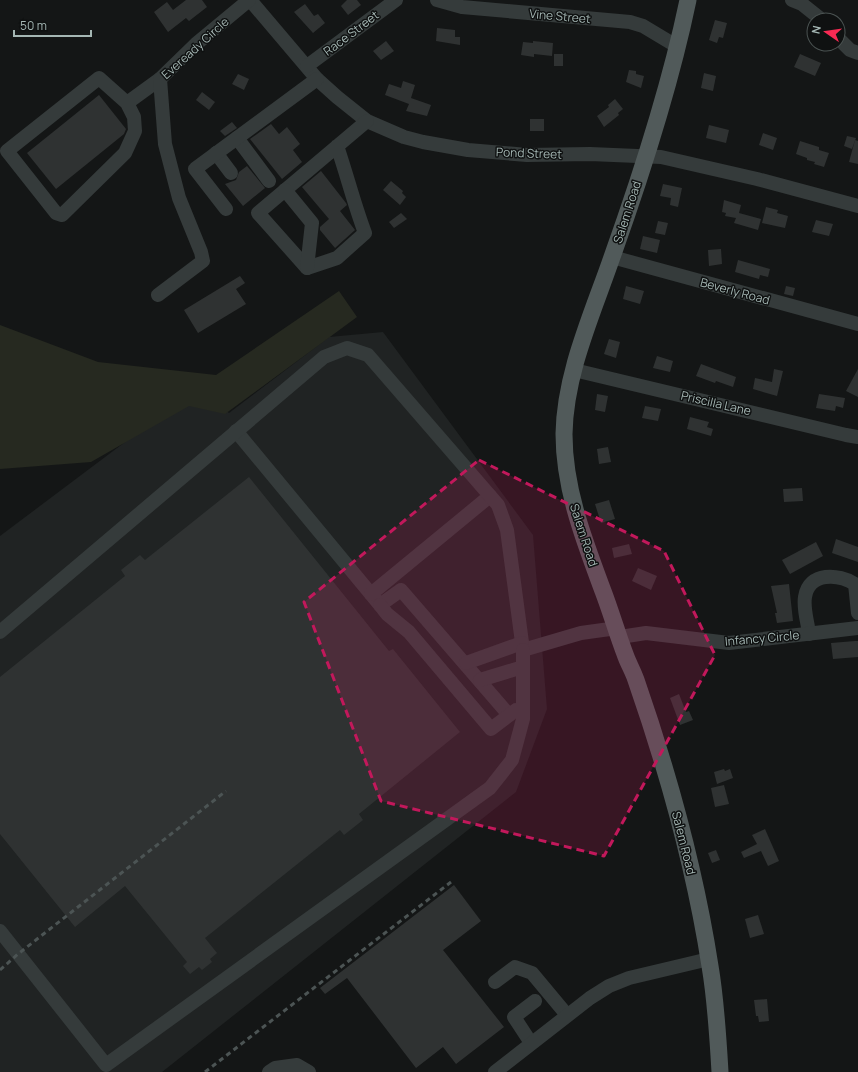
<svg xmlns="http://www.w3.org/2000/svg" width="858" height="1072" font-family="Manrope,sans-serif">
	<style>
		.built { fill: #202323 }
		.green { fill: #262920 }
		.building { fill: #2f3232 }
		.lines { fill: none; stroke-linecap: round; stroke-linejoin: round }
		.minor { stroke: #353b3b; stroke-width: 14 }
		.major { stroke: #515a5a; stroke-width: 17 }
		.rail { stroke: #4c5454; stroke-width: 3; stroke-dasharray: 5 4; stroke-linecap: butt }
		.marked { fill: #c2185b; fill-opacity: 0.2; stroke: #c2185b; stroke-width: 3; stroke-dasharray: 8 5; stroke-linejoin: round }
		.labels { text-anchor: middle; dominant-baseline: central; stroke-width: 3; stroke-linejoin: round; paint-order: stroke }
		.street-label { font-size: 12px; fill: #a5b7b4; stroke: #0f1111 }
	</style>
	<rect width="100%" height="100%" fill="#141616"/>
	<!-- built -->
	<polygon class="built" points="383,332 533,535 547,709 516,792 162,1072 0,1072 0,536 197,388 229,413 329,337"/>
	<!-- green -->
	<polygon class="green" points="339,291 357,317 225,414 189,406 91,462 0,469 0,325 98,362 216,375"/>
	<!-- building -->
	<g class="building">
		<polygon points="186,0 202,0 207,7 189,21 186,18 168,32 154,12 167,2 173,10"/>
		<polygon points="347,0 357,0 361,5 348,15 341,6"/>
		<polygon points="305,4 314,16 318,14 325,23 313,33 294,12"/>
		<polygon points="715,20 727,23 723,38 719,37 717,43 709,40"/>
		<polygon points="437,28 455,30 455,37 460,37 460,45 436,41"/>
		<polygon points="386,41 394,51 381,60 373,51"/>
		<polygon points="533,41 553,43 552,56 534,54 534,57 521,55 523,42 533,43"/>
		<rect x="554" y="54" width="9" height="12"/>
		<polygon points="800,54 821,63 815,76 794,67"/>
		<polygon points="629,70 636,71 636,74 644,76 641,88 626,82"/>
		<polygon points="704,73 716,76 713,91 701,88"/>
		<polygon points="238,74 249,79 244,90 232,84"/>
		<polygon points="403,81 415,85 411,98 431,105 427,116 406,111 409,104 385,95 389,84 401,88"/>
		<polygon points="202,92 215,102 209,110 196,100"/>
		<polygon points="99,95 126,129 124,134 56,189 27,153"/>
		<polygon points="615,99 623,109 618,113 619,115 604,127 597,116 609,107 608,105"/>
		<rect x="530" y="119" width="14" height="12"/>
		<polygon points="232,122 237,128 225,136 220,131"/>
		<polygon points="271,124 279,134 287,127 300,144 293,150 302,162 282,179 250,139"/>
		<polygon points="709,125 729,130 726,143 706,138"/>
		<polygon points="763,133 777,138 773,150 759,145"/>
		<polygon points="847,136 856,138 852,149 844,146"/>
		<polygon points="855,140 858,141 858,164 849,162"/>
		<polygon points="800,141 819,147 819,150 829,153 824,167 814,164 815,162 807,160 807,158 796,154"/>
		<polygon points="247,166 265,188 243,206 225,184 236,180 239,172"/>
		<polygon points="321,171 346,203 347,205 340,211 355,230 335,248 320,230 320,227 329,219 302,187"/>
		<polygon points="391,181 403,191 402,193 406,197 400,205 383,190"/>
		<polygon points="663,184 682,188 678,207 670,205 671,198 660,196"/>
		<polygon points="724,200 741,205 739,213 761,219 758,230 734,223 736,218 725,216 726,213 722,212"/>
		<polygon points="766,207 778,210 777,213 788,216 785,228 762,223"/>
		<polygon points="401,213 407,219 394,228 389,222"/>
		<polygon points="816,220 833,224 829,236 812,232"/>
		<polygon points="658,221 668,223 665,235 655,233"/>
		<polygon points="643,236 660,240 657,253 640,249"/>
		<polygon points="721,249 722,264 709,266 708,250"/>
		<polygon points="738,260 770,269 768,277 760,275 759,279 735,272"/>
		<polygon points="240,276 245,283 236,289 246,304 198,333 184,310"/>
		<polygon points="626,286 644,291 640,304 623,299"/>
		<polygon points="786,286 795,288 793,296 784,294"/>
		<polygon points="609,339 620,342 616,358 604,354"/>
		<polygon points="657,356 673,361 670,372 653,368"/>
		<polygon points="701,364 736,377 733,387 716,381 715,383 696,376"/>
		<polygon points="774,369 783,371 777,396 753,389 755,378 772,382"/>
		<polygon points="858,369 858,397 846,391"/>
		<polygon points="597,394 608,396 605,412 595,410"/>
		<polygon points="819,394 845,398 843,408 836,406 835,411 816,408"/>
		<polygon points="645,406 661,409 658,421 642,418"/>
		<polygon points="690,417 709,422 707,427 713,429 711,436 687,429"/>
		<polygon points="608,447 611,462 599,464 597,449"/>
		<polygon points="249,477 389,651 393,649 460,732 359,814 363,820 344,835 340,830 205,938 217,953 210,959 212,962 202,970 199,967 190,974 183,966 187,962 125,886 75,927 0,834 0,677 125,576 121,570 140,555 145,560"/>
		<polygon points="802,488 803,501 784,502 783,489"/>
		<polygon points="609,500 615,519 601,523 595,504"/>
		<polygon points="836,539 858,547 858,562 832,553"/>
		<polygon points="816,542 823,556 790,574 782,560"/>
		<polygon points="629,544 632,554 614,558 612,548"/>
		<polygon points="638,568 657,576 651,590 632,581"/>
		<polygon points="789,584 793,621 777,623 775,613 777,613 771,586"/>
		<polygon points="855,641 858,641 858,657 833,659 831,643"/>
		<polygon points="679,694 686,712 689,711 693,720 680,725 670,698"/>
		<polygon points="724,769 725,771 730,769 733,778 717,784 714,772"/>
		<polygon points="724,785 729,804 715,807 711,788"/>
		<polygon points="765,829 779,861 768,866 761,851 744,858 741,852 757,844 752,835"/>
		<polygon points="716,850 720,860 712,863 708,853"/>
		<polygon points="454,885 481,921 443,950 504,1027 456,1064 443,1047 416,1068 347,978 325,994 320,988"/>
		<polygon points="758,915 764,934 750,938 745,919"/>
		<polygon points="767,999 769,1021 759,1022 758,1016 756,1016 754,1000"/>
	</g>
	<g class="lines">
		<!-- minor -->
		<g class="minor">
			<polyline points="250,0 317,79 337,97 367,121 404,137 423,142 468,150 527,155 590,154 661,157 757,179 858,206"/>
			<polyline points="437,0 462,7 630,22 643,26 678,47"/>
			<polyline points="792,0 802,4 822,20"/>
			<polyline points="838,38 850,50 858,53"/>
			<polyline points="307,66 396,0"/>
			<polyline points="127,103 134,117 135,131 125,153 62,215 56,213 7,151 99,78 127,103 160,79"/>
			<polyline points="237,138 269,181"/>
			<path d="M337,146c10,29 17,58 28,87l-28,25 -30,10 -49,-55 109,-92"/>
			<polyline points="216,153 231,173"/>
			<polyline points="285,190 312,223 307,268"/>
			<polyline points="226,209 195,169 317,79"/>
			<polyline points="612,257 858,324"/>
			<polyline points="158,295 203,261 201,252 179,198 165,144 160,79 196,44 249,0"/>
			<polyline points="574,370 846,435 858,437"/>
			<polyline points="236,431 380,605 401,590 509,715"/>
			<polyline points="371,594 490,496"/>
			<polyline points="380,605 387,614 409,632 491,729 516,710"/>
			<polyline points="0,632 324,357 347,348 368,355 498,505 507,530 523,650 581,633 617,628"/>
			<path d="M809,634c-1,-11 -6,-25 -4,-37 4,-26 34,-23 50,-13l3,29"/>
			<polyline points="620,637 646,633 729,643 858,628"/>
			<polyline points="466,663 522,643"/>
			<polyline points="480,680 523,667"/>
			<polyline points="0,931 106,1065 490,788 512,760 523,719 523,650"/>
			<polyline points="495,982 515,967 532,973 567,1015"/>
			<polyline points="531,1043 514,1017 535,1001"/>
			<polyline points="269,1072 275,1068 297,1065 309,1072"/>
			<polyline points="495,1072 590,998 609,986 629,978 709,959"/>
		</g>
		<!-- major -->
		<path class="major" d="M688,0c-18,87 -46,173 -76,257 -20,58 -47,116 -48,177 0,55 20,106 39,157 8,21 14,42 22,63 3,9 8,17 11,26 32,92 59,189 74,286 6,35 8,71 10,106"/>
		<!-- rail -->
		<g class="rail">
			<polyline points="0,970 18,954 226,791"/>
			<polyline points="205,1072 451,882"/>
		</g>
	</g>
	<!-- marked area -->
	<path class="marked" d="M479,460l185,91 51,104 -111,201 -223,-55 -77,-199z"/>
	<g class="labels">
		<!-- street labels -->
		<g class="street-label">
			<text transform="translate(560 16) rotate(5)">Vine Street</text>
			<text transform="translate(351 33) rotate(-37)">Race Street</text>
			<text transform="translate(195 48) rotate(-42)">Eveready Circle</text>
			<text transform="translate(529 153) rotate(2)">Pond Street</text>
			<text transform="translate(627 212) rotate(-72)">Salem Road</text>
			<text transform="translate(735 291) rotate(15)">Beverly Road</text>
			<text transform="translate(716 403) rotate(13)">Priscilla Lane</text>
			<text transform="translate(584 535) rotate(72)">Salem Road</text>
			<text transform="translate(762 638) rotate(-5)">Infancy Circle</text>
			<text transform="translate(684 843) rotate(76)">Salem Road</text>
		</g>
	</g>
	<!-- north arrow -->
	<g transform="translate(826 32) rotate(283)"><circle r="19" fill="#0f1111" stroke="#4b5352"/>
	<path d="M0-3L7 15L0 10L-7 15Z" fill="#f82a53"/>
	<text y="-6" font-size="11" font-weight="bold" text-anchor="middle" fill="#a5b7b4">N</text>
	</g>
	<!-- scale -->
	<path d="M14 30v6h77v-6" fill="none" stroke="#a5b7b4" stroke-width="2"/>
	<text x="20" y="30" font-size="12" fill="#a5b7b4" stroke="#0f1111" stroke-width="3" paint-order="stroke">50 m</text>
</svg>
